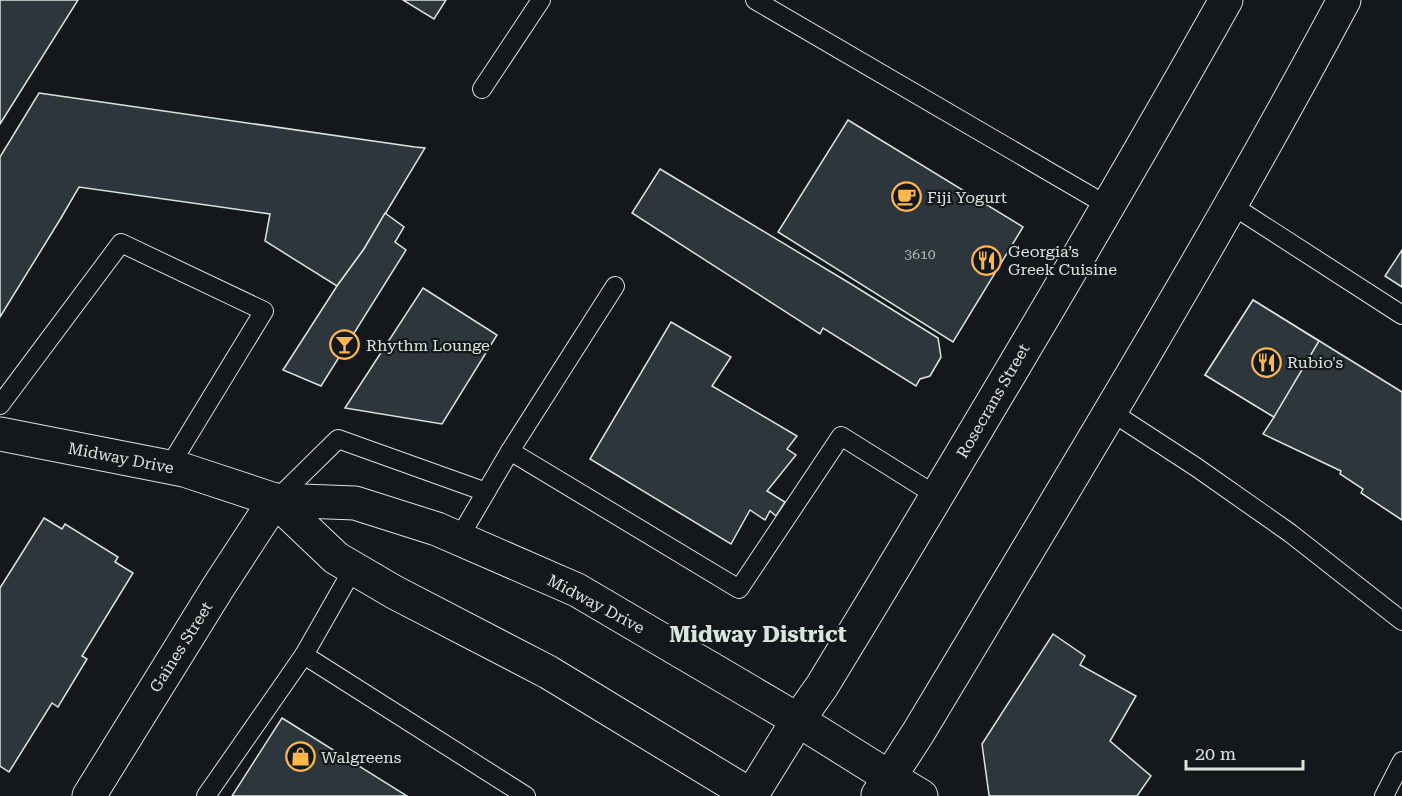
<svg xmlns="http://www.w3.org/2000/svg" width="1402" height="796" font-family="'Roboto Serif',serif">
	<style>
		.building { fill: #2c363c; stroke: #d8e6dc; stroke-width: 1.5 }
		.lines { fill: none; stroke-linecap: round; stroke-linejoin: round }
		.lane-casing { stroke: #d8e6dc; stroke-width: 20 }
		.street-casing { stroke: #d8e6dc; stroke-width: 35 }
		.secondary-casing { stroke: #d8e6dc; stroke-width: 35 }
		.primary-casing { stroke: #d8e6dc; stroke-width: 35 }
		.lane { stroke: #14181c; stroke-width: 18 }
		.street { stroke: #14181c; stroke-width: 33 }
		.secondary { stroke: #14181c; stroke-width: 33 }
		.primary { stroke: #14181c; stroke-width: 33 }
		.labels { text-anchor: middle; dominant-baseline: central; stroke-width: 4.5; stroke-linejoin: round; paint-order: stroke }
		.number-label { font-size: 14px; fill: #adbab4 }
		.poi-label { font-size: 16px; fill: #d8e6dc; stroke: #14181c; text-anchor: start }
		.street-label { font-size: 16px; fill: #d8e6dc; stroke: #14181c }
		.district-label { font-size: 22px; font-weight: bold; fill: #d8e6dc; stroke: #14181c }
	</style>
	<rect width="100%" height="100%" fill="#14181c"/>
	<!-- building -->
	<g class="building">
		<polygon points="0,0 78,0 0,124"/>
		<polygon points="403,0 446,0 434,19"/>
		<polygon points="39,93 415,147 425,148 364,249 337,286 265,241 270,214 79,187 61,218 0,317 0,157"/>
		<polygon points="848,120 1023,227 953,342 778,232"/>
		<polygon points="660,169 851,284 938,338 941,357 930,376 920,379 916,386 823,328 820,334 632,213"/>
		<polygon points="385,213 404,227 395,242 406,250 321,386 283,370 337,286 364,249"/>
		<polygon points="1402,250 1402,287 1385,276"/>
		<polygon points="423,288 497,335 442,424 345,408"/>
		<polygon points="1253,300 1402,392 1402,520 1361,493 1363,489 1340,474 1341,471 1263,434 1274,417 1205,375"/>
		<polygon points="1253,300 1319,341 1274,417 1205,375"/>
		<polygon points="671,322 731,357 712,386 797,436 787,449 796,455 767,491 785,502 776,516 770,511 765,520 750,510 731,544 590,459"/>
		<polygon points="44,518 62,529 65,524 118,557 115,562 133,573 82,656 87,659 58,707 52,703 9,772 0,766 0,588"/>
		<polygon points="1053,634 1085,656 1080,665 1136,696 1110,741 1151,776 1137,796 991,796 989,795 982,744"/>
		<polygon points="282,718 407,796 232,796"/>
	</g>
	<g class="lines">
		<defs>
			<g id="lane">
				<polyline points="755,0 1108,206"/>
				<polyline points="482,89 541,0"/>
				<polyline points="1230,204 1402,315"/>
				<polyline points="0,405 121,243 264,311 169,467"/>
				<polyline points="1110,411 1196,467 1290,533 1402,621"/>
				<polyline points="510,451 615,286"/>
				<polyline points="276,500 338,439 486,492"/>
				<polyline points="459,538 510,451 739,589 841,436 937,496"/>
				<polyline points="353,569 304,655 526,796"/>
				<polyline points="206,796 304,655"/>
				<polyline points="1384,796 1402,761"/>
			</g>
			<polyline id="street" points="89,796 219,586 275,500"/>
			<polyline id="secondary" points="889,777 921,796"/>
			<g id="primary">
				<polyline points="0,434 184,470 275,500 355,503 437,529 577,590 798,720 889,777"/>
				<polyline points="275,500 336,558 394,592 548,672 752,796"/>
				<path d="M878,795l40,-62c145,-242 293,-484 426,-733"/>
				<path d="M751,796l47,-76 24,-34c138,-227 274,-455 404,-686"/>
			</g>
		</defs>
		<!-- lane casing -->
		<use href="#lane" class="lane-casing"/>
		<!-- street casing -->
		<use href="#street" class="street-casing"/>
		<!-- secondary casing -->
		<use href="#secondary" class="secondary-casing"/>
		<!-- primary casing -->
		<use href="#primary" class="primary-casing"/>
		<!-- lane -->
		<use href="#lane" class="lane"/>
		<!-- street -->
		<use href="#street" class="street"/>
		<!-- secondary -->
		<use href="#secondary" class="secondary"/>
		<!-- primary -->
		<use href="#primary" class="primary"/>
	</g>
	<!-- icons -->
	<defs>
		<symbol id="cafe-ring" viewBox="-11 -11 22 22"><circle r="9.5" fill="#14181c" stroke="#ffb74d" stroke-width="1.5"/><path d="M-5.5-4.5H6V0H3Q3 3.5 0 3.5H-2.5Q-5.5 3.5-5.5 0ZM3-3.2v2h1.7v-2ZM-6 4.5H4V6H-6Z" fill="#ffb74d"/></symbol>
		<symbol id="restaurant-ring" viewBox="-11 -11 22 22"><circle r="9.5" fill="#14181c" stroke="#ffb74d" stroke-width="1.5"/><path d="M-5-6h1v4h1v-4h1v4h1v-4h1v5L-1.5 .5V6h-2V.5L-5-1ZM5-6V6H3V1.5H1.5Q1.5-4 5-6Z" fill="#ffb74d"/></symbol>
		<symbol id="bar-ring" viewBox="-11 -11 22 22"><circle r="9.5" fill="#14181c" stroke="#ffb74d" stroke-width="1.5"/><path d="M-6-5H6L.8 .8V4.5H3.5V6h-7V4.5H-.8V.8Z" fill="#ffb74d"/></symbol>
		<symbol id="shop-ring" viewBox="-11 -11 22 22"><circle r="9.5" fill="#14181c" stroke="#ffb74d" stroke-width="1.5"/><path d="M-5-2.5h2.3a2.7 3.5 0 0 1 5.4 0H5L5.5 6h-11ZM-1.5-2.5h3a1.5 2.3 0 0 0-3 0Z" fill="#ffb74d"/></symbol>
	</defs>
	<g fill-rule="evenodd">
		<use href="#cafe-ring" x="890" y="180" width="33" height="33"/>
		<use href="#restaurant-ring" x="970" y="244" width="33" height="33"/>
		<use href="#bar-ring" x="328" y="328" width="33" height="33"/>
		<use href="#restaurant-ring" x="1250" y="346" width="33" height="33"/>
		<use href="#shop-ring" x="284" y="740" width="33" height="33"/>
	</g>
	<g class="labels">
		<!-- number labels -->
		<g class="number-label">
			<text x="920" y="254">3610</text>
		</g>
		<!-- poi labels -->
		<g class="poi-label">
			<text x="927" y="197">Fiji Yogurt</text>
			<text x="1008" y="251">Georgia’s<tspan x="1008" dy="18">Greek Cuisine</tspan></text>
			<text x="366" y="345">Rhythm Lounge</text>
			<text x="1287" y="362">Rubio's</text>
			<text x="321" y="757">Walgreens</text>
		</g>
		<!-- street labels -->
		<g class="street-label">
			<text transform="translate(993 401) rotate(-60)">Rosecrans Street</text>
			<text transform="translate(121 458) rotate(11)">Midway Drive</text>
			<text transform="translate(596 604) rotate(28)">Midway Drive</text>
			<text transform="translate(181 647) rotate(-58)">Gaines Street</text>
		</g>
		<!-- district labels -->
		<g class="district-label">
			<text x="758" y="634">Midway District</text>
		</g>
	</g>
	<!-- scale -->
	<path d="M1186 760v9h117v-9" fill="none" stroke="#d8e6dc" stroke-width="3"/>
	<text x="1195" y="760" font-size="18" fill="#d8e6dc" stroke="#14181c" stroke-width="4.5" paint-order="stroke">20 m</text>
</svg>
